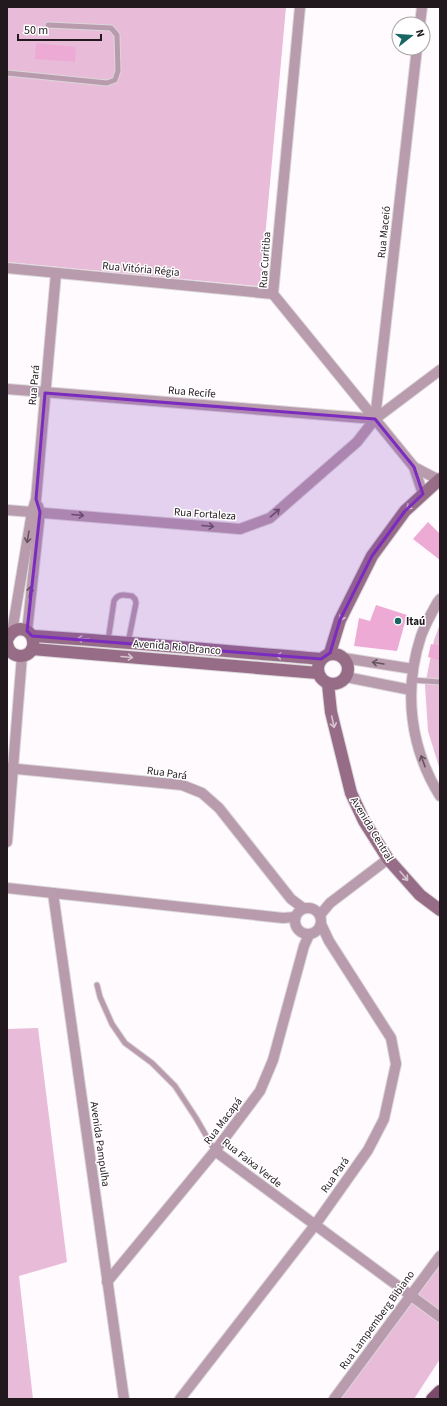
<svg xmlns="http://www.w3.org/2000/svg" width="447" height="1406" font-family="'Source Sans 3',sans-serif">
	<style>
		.green { fill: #e8bcd8 }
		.building { fill: #edaad5 }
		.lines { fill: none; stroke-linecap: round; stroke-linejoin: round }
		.lane-casing { stroke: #dbd6d9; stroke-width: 7 }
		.street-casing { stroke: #dbd6d9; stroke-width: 12 }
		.secondary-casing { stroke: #dbd6d9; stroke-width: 14 }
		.primary-casing { stroke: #dbd6d9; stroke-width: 14 }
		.lane { stroke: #b89bad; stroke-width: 5 }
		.street { stroke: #b89bad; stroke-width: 10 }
		.secondary { stroke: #966c87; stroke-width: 12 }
		.primary { stroke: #7c4b6c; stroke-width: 12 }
		.oneway { stroke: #d5c4cf }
		.oneway2 { stroke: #65545e }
		.marked { fill: #7b2cbf; fill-opacity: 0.2; stroke: #7b2cbf; stroke-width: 3; stroke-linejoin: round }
		.poi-dot { fill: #196662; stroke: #fff; stroke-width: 1.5 }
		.labels { text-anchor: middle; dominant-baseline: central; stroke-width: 3; stroke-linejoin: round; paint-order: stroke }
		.street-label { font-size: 11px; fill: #21191e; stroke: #fff }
		.poi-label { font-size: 11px; font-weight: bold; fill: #21191e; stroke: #fff; text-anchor: start }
	</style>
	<rect width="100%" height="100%" fill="#fefafd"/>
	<!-- green -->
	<g class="green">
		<polygon points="7,7 286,7 261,282 257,286 7,262"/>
		<polygon points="440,624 440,770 428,731 425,685 434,640"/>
		<polygon points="38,1028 67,1262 19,1276 33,1399 7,1399 7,1029"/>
		<polygon points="440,1260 440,1359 414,1399 339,1399"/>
	</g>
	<!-- building -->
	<g class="building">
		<polygon points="36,43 76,47 75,62 35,59"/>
		<polygon points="428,522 440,534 440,560 413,539"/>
		<polygon points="376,605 407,615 397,651 354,646 359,618 370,621"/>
		<polygon points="431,644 440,646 439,660 428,657"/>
	</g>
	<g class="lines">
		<defs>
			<g id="lane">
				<polyline points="7,73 107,83 115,80 118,71 117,35 111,28 48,25"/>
				<path d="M108,641l6,-40c4,-8 10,-6 18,-5l3,3 1,4 -8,40"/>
				<polyline points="412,680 440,682"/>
				<polyline points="97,985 100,997 112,1024 125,1043 152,1063 175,1086 196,1118 215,1151"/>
			</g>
			<g id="street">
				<polyline points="300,7 273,294 414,467 423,494"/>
				<polyline points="420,24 422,7"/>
				<polyline points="7,268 273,294"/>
				<polyline points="7,389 375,419"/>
				<polyline points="375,419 417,48"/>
				<polyline points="414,467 439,480"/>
				<polyline points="7,510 240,529 270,518 357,442 375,419 440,370"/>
				<path d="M440,599l-3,4c-6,11 -12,22 -16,33 -18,55 -11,112 19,160"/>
				<polyline points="27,631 40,512 38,506"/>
				<polyline points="12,632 32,512 36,499 56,273"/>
				<polyline points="344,658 413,669"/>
				<polyline points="346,677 411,690"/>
				<polyline points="7,768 182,785 202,793 219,808 291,899 303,908"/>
				<polyline points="7,842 22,656"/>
				<polyline points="7,888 283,918 295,917"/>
				<polyline points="53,893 124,1399"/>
				<circle cx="308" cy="921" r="13"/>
				<polyline points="320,915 330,903 388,859"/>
				<polyline points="215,1151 440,1317"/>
				<polyline points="107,1282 215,1151 260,1091 273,1060 304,946 309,935"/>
				<polyline points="180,1399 315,1225 368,1150 384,1119 396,1064 391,1038 329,941 321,924"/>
				<polyline points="334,1399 440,1256"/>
			</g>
			<g id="secondary">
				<path d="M32,636c97,6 193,15 289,23"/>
				<path d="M7,640c3,-8 11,-14 20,-9 3,2 6,6 6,10 3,18 -24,21 -26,2"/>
				<polyline points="32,649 318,673"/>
				<polyline points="330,653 340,620 372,556 405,511 440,479"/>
				<circle cx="333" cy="669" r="15"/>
				<polyline points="328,684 331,712 351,793 364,821 388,859 420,895 440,910"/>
			</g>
			<polyline id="primary" points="432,1399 440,1391"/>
		</defs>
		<!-- lane casing -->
		<use href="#lane" class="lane-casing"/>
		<!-- street casing -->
		<use href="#street" class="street-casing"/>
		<!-- secondary casing -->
		<use href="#secondary" class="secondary-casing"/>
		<!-- primary casing -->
		<use href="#primary" class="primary-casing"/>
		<!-- lane -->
		<use href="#lane" class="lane"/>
		<!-- street -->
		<use href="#street" class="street"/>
		<!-- secondary -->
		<use href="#secondary" class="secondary"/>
		<!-- primary -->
		<use href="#primary" class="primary"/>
	</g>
	<!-- one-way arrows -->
	<defs><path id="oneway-shaft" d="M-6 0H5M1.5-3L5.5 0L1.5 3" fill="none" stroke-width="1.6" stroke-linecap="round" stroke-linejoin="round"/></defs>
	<g class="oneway">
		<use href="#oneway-shaft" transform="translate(411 505) rotate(136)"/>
		<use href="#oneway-shaft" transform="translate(343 615) rotate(116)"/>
		<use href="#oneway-shaft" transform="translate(83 639) rotate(-177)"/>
		<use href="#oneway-shaft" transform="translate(282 656) rotate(-176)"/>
		<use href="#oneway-shaft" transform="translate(127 657) rotate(5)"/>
		<use href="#oneway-shaft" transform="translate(333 722) rotate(78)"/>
		<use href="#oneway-shaft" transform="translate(404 876) rotate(49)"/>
	</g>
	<g class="oneway2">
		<use href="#oneway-shaft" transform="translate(275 513) rotate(-41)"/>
		<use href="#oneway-shaft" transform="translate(78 515) rotate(5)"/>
		<use href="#oneway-shaft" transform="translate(208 526) rotate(5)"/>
		<use href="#oneway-shaft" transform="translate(28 537) rotate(99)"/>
		<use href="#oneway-shaft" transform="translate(30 592) rotate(-83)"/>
		<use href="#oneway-shaft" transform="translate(378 663) rotate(-171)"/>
		<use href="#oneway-shaft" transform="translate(423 761) rotate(-110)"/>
	</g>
	<!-- marked area -->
	<path class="marked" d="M45,393l330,26 39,48 9,27 -18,17 -33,45 -32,64 -10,33 -9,6 -289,-23 -5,-5 13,-119 -4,-13z"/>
	<!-- markers -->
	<circle class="poi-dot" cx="398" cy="621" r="4"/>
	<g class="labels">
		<!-- street labels -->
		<g class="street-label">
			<text transform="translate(384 232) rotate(-84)">Rua Maceió</text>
			<text transform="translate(265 260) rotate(-86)">Rua Curitiba</text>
			<text transform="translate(141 269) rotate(5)">Rua Vitória Régia</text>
			<text transform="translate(34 385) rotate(-85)">Rua Pará</text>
			<text transform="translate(192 392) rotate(5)">Rua Recife</text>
			<text transform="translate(205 514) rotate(4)">Rua Fortaleza</text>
			<text transform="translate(177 647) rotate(5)">Avenida Rio Branco</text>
			<text transform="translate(167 773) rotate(8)">Rua Pará</text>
			<text transform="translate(372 829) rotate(59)">Avenida Central</text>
			<text transform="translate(223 1121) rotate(-53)">Rua Macapá</text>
			<text transform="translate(100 1144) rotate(82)">Avenida Pampulha</text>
			<text transform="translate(252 1163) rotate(38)">Rua Faixa Verde</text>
			<text transform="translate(335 1175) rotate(-55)">Rua Pará</text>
			<text transform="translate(377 1320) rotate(-54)">Rua Lampemberg Bibiano</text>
		</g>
		<!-- poi labels -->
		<g class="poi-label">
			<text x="406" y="621">Itaú</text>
		</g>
	</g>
	<!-- border -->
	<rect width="447" height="1406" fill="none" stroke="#21191e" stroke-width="16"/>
	<!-- north arrow -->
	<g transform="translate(411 36) rotate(73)"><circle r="19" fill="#ffffff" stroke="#a6a3a5"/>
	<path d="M0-3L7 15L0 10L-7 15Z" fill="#196662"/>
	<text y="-6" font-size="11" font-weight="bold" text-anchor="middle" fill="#21191e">N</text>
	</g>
	<!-- scale -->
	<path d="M18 34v6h83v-6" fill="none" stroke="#21191e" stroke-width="2"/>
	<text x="24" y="34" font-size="12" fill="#21191e" stroke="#ffffff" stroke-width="3" paint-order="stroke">50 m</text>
</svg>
